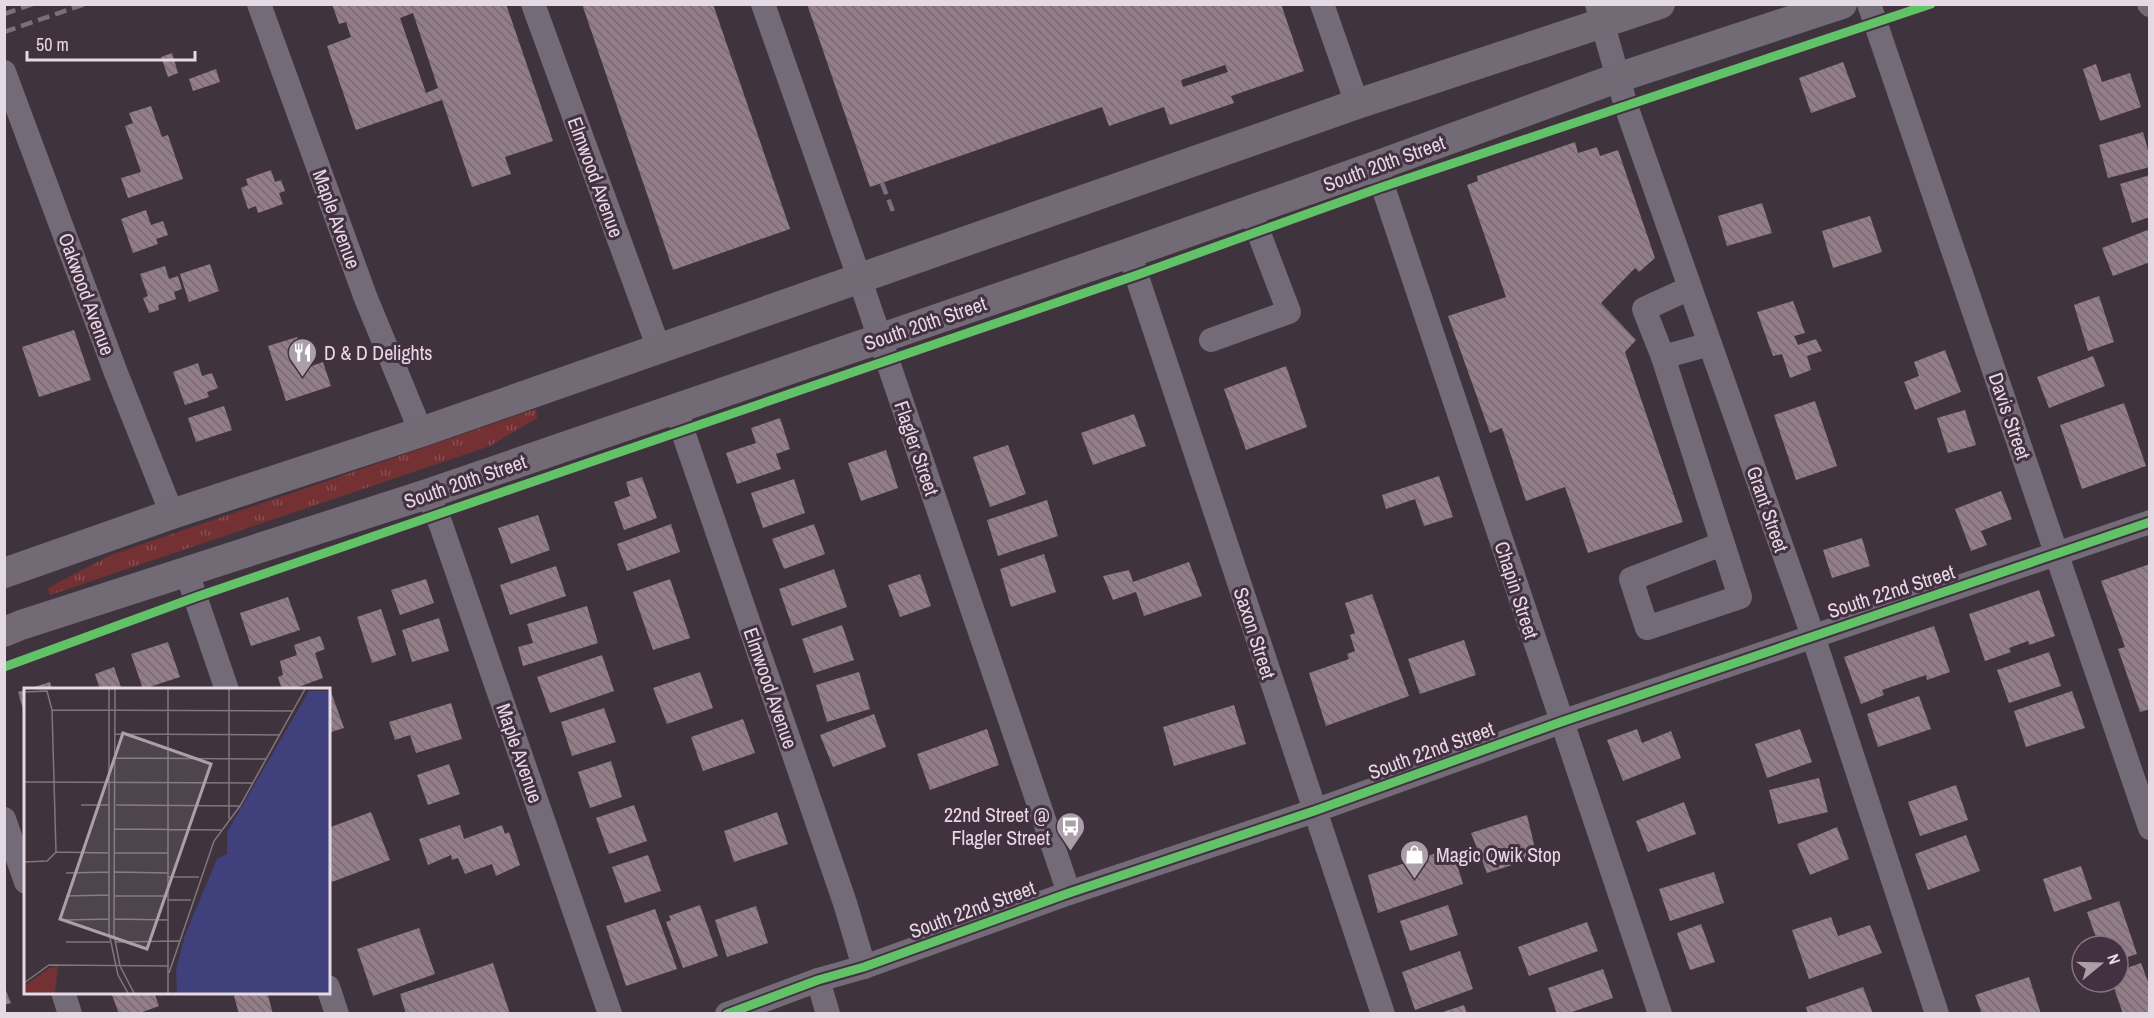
<svg xmlns="http://www.w3.org/2000/svg" width="2154" height="1018" font-family="'Archivo Narrow',sans-serif">
	<style>
		.grass { fill: url(#grass-tufts) }
		.building { fill: url(#building-back-hatch); fill-rule: evenodd }
		.lines { fill: none; stroke-linecap: round; stroke-linejoin: round }
		.minor { stroke: #736b78; stroke-width: 24 }
		.major { stroke: #726a75; stroke-width: 30 }
		.rail { stroke: #79707d; stroke-width: 4.5; stroke-dasharray: 12 6; stroke-linecap: butt }
		.cycleway-casing { stroke: #433040; stroke-width: 13 }
		.cycleway { stroke: #61c268; stroke-width: 9 }
		.labels { text-anchor: middle; dominant-baseline: central; stroke-width: 6; stroke-linejoin: round; paint-order: stroke }
		.street-label { font-size: 20px; fill: #e5d9e3; stroke: #433040 }
		.poi-label { font-size: 20px; fill: #e5d9e3; stroke: #433040; text-anchor: start }
		.inset-road { fill: none; stroke: #81767f; stroke-width: 1.5 }
		.view { fill: #ab9fa9; fill-opacity: 0.15; stroke: #ab9fa9; stroke-width: 3 }
		.inset-edge { fill: none; stroke: #e5d9e3; stroke-width: 3 }
	</style>
	<defs>
		<pattern id="grass-tufts" width="24" height="20" patternUnits="userSpaceOnUse" patternTransform="scale(1.5)"><rect width="24" height="20" fill="#743134"/><path d="M3 7l-1-3M5 7V3M7 7l1-3M15 17l-1-3M17 17v-4M19 17l1-3" fill="none" stroke="#884e51"/></pattern>
		<pattern id="building-back-hatch" width="6" height="6" patternUnits="userSpaceOnUse" patternTransform="scale(1.5)"><rect width="6" height="6" fill="#937e88"/><path d="M-1 5l2 2M0 0l6 6M5-1l2 2" fill="none" stroke="#786970"/></pattern>
	</defs>
	<rect width="100%" height="100%" fill="#3f343d"/>
	<!-- grass -->
	<polygon class="grass" points="536,409 537,418 490,446 50,595 48,588 111,555"/>
	<!-- building -->
	<g class="building">
		<path d="M332,4h174l47,137 -48,16 6,17 -39,13 -30,-87 -86,30 -29,-84 24,-9 -5,-15 -7,2zM413,13l25,75 -12,5 -26,-75z"/>
		<polygon points="582,4 713,4 790,229 673,270"/>
		<path d="M807,4h474l23,67 -73,25 3,7 -64,22 -6,-18 -55,19 -7,-19 -232,80zM1225,65l3,7 -45,15 -2,-7z"/>
		<polygon points="172,53 178,73 168,77 161,57"/>
		<polygon points="1843,62 1856,97 1811,113 1799,78"/>
		<polygon points="2096,64 2102,82 2130,73 2141,107 2100,121 2083,69"/>
		<polygon points="216,69 220,82 193,91 189,79"/>
		<polygon points="151,106 162,137 168,135 183,179 128,198 121,178 141,172 125,126 133,123 129,113"/>
		<polygon points="2143,132 2150,157 2150,167 2108,178 2099,145"/>
		<polygon points="1575,142 1578,153 1597,147 1600,156 1618,150 1655,258 1639,272 1635,268 1601,303 1636,340 1625,352 1683,522 1588,553 1565,487 1526,501 1502,428 1490,433 1448,316 1506,297 1467,185 1478,181 1477,176"/>
		<polygon points="271,170 275,182 281,180 285,191 279,193 283,204 258,213 256,206 248,209 241,188 248,185 246,179"/>
		<polygon points="2150,175 2150,217 2132,223 2120,184"/>
		<polygon points="1762,203 1772,233 1727,246 1718,216"/>
		<polygon points="146,210 151,225 163,221 168,235 156,239 158,244 133,253 121,219"/>
		<polygon points="1870,216 1882,252 1833,268 1822,231"/>
		<polygon points="2150,229 2150,262 2113,276 2102,248"/>
		<polygon points="210,264 219,291 189,302 180,274"/>
		<polygon points="165,266 169,279 178,276 182,289 174,292 176,299 158,305 159,310 149,313 143,298 148,296 140,274"/>
		<polygon points="2099,296 2114,342 2088,351 2074,305"/>
		<polygon points="1793,301 1805,333 1794,336 1798,345 1816,339 1822,351 1807,356 1811,370 1790,378 1782,354 1773,356 1757,312"/>
		<polygon points="74,330 91,380 39,397 22,347"/>
		<polygon points="297,337 306,368 323,362 331,386 286,401 268,346"/>
		<polygon points="1945,350 1961,392 1915,410 1904,382 1919,376 1914,362"/>
		<polygon points="2093,356 2105,386 2049,408 2037,377"/>
		<polygon points="198,363 202,376 212,373 218,388 207,392 209,397 185,405 173,372"/>
		<polygon points="1286,366 1307,427 1246,450 1224,389"/>
		<polygon points="1815,401 1837,466 1796,480 1774,415"/>
		<polygon points="2124,403 2146,466 2082,489 2060,425"/>
		<polygon points="224,406 232,430 196,442 188,418"/>
		<polygon points="1965,410 1976,445 1948,453 1937,418"/>
		<polygon points="1134,414 1146,446 1093,465 1081,433"/>
		<polygon points="780,418 790,449 776,454 781,469 737,484 726,453 756,443 751,428"/>
		<polygon points="1008,445 1026,494 990,507 973,457"/>
		<polygon points="886,450 898,488 861,501 848,463"/>
		<polygon points="1439,476 1453,517 1424,526 1415,499 1386,509 1382,495"/>
		<polygon points="642,477 657,518 624,530 614,502 630,496 626,482"/>
		<polygon points="794,479 805,513 763,528 751,493"/>
		<polygon points="2001,491 2012,519 1981,531 1987,545 1971,551 1955,509"/>
		<polygon points="1047,500 1058,536 998,556 987,520"/>
		<polygon points="538,515 550,550 511,564 498,528"/>
		<polygon points="671,524 680,552 627,571 617,544"/>
		<polygon points="814,524 825,554 784,569 772,539"/>
		<polygon points="1862,538 1870,566 1832,578 1823,550"/>
		<polygon points="1044,554 1056,592 1011,607 1000,569"/>
		<polygon points="1189,562 1202,596 1144,616 1136,592 1113,600 1103,576 1129,570 1133,582"/>
		<polygon points="2150,564 2150,709 2140,712 2118,649 2125,647 2101,581"/>
		<polygon points="556,566 566,596 510,615 500,585"/>
		<polygon points="834,569 847,607 792,626 779,589"/>
		<polygon points="920,574 931,606 900,617 888,585"/>
		<polygon points="426,579 434,603 400,615 391,590"/>
		<polygon points="670,579 690,638 653,650 633,592"/>
		<polygon points="2039,590 2055,636 2029,645 2028,641 2009,648 2011,652 1985,661 1969,614"/>
		<polygon points="1372,594 1409,696 1326,726 1309,673 1349,659 1347,654 1355,651 1350,635 1355,633 1345,603"/>
		<polygon points="288,597 300,630 251,646 240,613"/>
		<polygon points="587,606 598,643 523,666 518,647 533,643 527,624"/>
		<polygon points="381,609 396,655 372,663 357,617"/>
		<polygon points="439,618 449,651 412,662 402,630"/>
		<polygon points="842,625 854,660 814,673 802,639"/>
		<polygon points="1934,626 1950,672 1927,680 1926,675 1882,690 1884,695 1861,704 1844,657"/>
		<polygon points="320,636 325,649 315,653 323,678 290,690 282,690 278,677 283,675 280,661 297,655 294,645"/>
		<polygon points="1464,640 1476,675 1420,694 1408,659"/>
		<polygon points="168,642 180,677 143,689 131,654"/>
		<polygon points="2049,652 2061,686 2009,703 1997,670"/>
		<polygon points="602,655 614,691 550,713 537,677"/>
		<polygon points="114,667 122,690 100,690 95,674"/>
		<polygon points="700,672 713,708 667,724 653,688"/>
		<polygon points="859,672 870,709 827,722 816,685"/>
		<polygon points="50,682 52,690 28,690 28,689"/>
		<polygon points="26,690 26,715 25,716 18,692"/>
		<polygon points="2072,691 2085,728 2026,747 2014,711"/>
		<polygon points="328,692 331,692 344,728 328,733"/>
		<polygon points="1919,696 1931,729 1878,747 1867,714"/>
		<polygon points="451,703 462,739 416,753 410,735 395,740 389,722"/>
		<polygon points="1234,705 1246,744 1174,766 1163,727"/>
		<polygon points="604,708 616,742 572,756 561,722"/>
		<polygon points="874,714 886,747 833,767 820,735"/>
		<polygon points="743,719 755,753 703,771 691,737"/>
		<polygon points="987,729 999,765 930,790 917,754"/>
		<polygon points="1637,729 1642,743 1671,731 1681,758 1623,781 1607,740"/>
		<polygon points="1800,729 1812,762 1767,778 1755,744"/>
		<polygon points="611,761 622,797 590,808 578,772"/>
		<polygon points="449,764 460,794 428,805 417,775"/>
		<polygon points="1819,778 1828,812 1778,824 1769,790"/>
		<polygon points="1956,785 1968,820 1920,836 1908,802"/>
		<polygon points="1684,802 1696,834 1648,852 1636,821"/>
		<polygon points="634,805 647,841 609,854 596,818"/>
		<polygon points="371,812 390,860 332,882 328,872 328,828"/>
		<polygon points="777,812 788,844 734,862 724,831"/>
		<polygon points="1527,815 1537,857 1487,873 1471,833"/>
		<polygon points="460,825 464,839 502,825 505,834 509,832 520,865 496,876 492,864 465,874 458,858 452,860 451,855 428,865 419,839"/>
		<polygon points="1837,827 1849,859 1810,875 1797,844"/>
		<polygon points="1966,835 1980,871 1928,890 1915,854"/>
		<polygon points="1452,848 1463,884 1378,913 1368,875"/>
		<polygon points="648,855 661,891 625,903 612,867"/>
		<polygon points="2081,866 2092,899 2054,912 2043,879"/>
		<polygon points="1714,872 1724,903 1670,921 1659,889"/>
		<polygon points="2119,901 2137,954 2118,960 2118,946 2099,946 2087,912"/>
		<polygon points="700,905 718,956 683,968 666,922 671,920 669,916"/>
		<polygon points="1448,905 1458,935 1410,951 1400,921"/>
		<polygon points="756,906 768,943 727,957 715,920"/>
		<polygon points="655,909 677,969 626,986 606,926"/>
		<polygon points="1831,917 1838,936 1870,925 1882,953 1809,979 1792,930"/>
		<polygon points="1587,922 1598,951 1529,976 1518,947"/>
		<polygon points="1701,924 1715,962 1690,970 1677,933"/>
		<polygon points="419,928 435,974 373,996 357,949"/>
		<polygon points="1460,951 1473,989 1415,1010 1402,972"/>
		<polygon points="493,963 510,1014 406,1014 400,994"/>
		<polygon points="2141,963 2150,987 2150,1014 2123,1014 2112,982 2118,982 2118,971"/>
		<polygon points="1603,969 1613,998 1566,1014 1557,1014 1548,988"/>
		<polygon points="2029,977 2041,1014 1982,1014 1975,995"/>
		<polygon points="4,986 11,1003 4,1005"/>
		<polygon points="1863,987 1873,1014 1808,1014 1806,1007"/>
		<polygon points="111,992 154,992 159,1006 137,1014 119,1014"/>
		<polygon points="245,992 267,992 273,1014 239,1014 234,996"/>
		<polygon points="1464,1005 1467,1014 1440,1014 1440,1013"/>
	</g>
	<g class="lines">
		<!-- minor -->
		<g class="minor">
			<polyline points="259,4 365,296 421,432"/>
			<polyline points="533,4 659,349"/>
			<polyline points="763,4 860,280 1069,893"/>
			<polyline points="1322,4 1357,104"/>
			<polyline points="1597,4 1626,106 1813,636 1937,1014"/>
			<polyline points="1869,4 2150,828"/>
			<polyline points="2149,4 2150,5"/>
			<polyline points="4,72 116,373 172,514"/>
			<polyline points="1376,166 1660,1014"/>
			<polyline points="1129,253 1383,1014"/>
			<polyline points="1690,288 1644,309 1663,357 1710,344"/>
			<polyline points="1211,340 1289,312 1250,210"/>
			<polyline points="1663,357 1740,597 1647,628 1631,579 1722,544"/>
			<polyline points="677,409 683,432 845,903 864,967"/>
			<polyline points="427,494 441,525 610,1014"/>
			<polyline points="187,573 227,690"/>
			<polyline points="4,819 26,882"/>
			<polyline points="818,980 828,1014"/>
			<polyline points="328,987 337,1014"/>
			<polyline points="63,992 70,1014"/>
			<polyline points="727,1014 818,980 864,967 1069,893 1314,811 1561,722 2150,522"/>
		</g>
		<!-- major -->
		<g class="major">
			<polyline points="4,573 172,514 421,432 1357,104 1660,4"/>
			<polyline points="4,632 21,625 427,494 1129,253 1376,166 1617,78 1842,4"/>
		</g>
		<!-- rail -->
		<g class="rail">
			<polyline points="4,14 33,4"/>
			<polyline points="4,32 85,4"/>
			<polyline points="882,183 894,214"/>
		</g>
		<defs>
			<g id="cycleway">
				<polyline points="4,667 196,597 1137,275 1382,187 1931,4"/>
				<polyline points="727,1014 818,980 864,967 1069,893 1314,811 1561,722 2150,522"/>
			</g>
		</defs>
		<!-- cycleway casing -->
		<use href="#cycleway" class="cycleway-casing"/>
		<!-- cycleway -->
		<use href="#cycleway" class="cycleway"/>
	</g>
	<!-- icons -->
	<defs>
		<symbol id="restaurant-pin" viewBox="-11 -11 22 30"><path d="M0 17L-7.5 6A9.5 9.5 0 1 1 7.5 6Z" fill="#ab9fa9" stroke="#433040"/><path d="M-5-6h1v4h1v-4h1v4h1v-4h1v5L-1.5 .5V6h-2V.5L-5-1ZM5-6V6H3V1.5H1.5Q1.5-4 5-6Z" fill="#fff"/></symbol>
		<symbol id="bus-pin" viewBox="-11 -11 22 30"><path d="M0 17L-7.5 6A9.5 9.5 0 1 1 7.5 6Z" fill="#ab9fa9" stroke="#433040"/><path d="M-5-6H5V4H4V6H2V4H-2V6H-4V4H-5ZM-3.5-4V0h7V-4ZM-3.5 1.2v1.5H-2V1.2ZM2 1.2v1.5H3.5V1.2Z" fill="#fff"/></symbol>
		<symbol id="shop-pin" viewBox="-11 -11 22 30"><path d="M0 17L-7.5 6A9.5 9.5 0 1 1 7.5 6Z" fill="#ab9fa9" stroke="#433040"/><path d="M-5-2.5h2.3a2.7 3.5 0 0 1 5.4 0H5L5.5 6h-11ZM-1.5-2.5h3a1.5 2.3 0 0 0-3 0Z" fill="#fff"/></symbol>
	</defs>
	<g fill-rule="evenodd">
		<use href="#restaurant-pin" x="286" y="336" width="33" height="45"/>
		<use href="#bus-pin" x="1054" y="810" width="33" height="45"/>
		<use href="#shop-pin" x="1398" y="838" width="33" height="45"/>
	</g>
	<g class="labels">
		<!-- street labels -->
		<g class="street-label">
			<text transform="translate(1384 163) rotate(-20)">South 20th Street</text>
			<text transform="translate(596 177) rotate(70)">Elmwood Avenue</text>
			<text transform="translate(337 219) rotate(70)">Maple Avenue</text>
			<text transform="translate(87 294) rotate(70)">Oakwood Avenue</text>
			<text transform="translate(925 323) rotate(-19)">South 20th Street</text>
			<text transform="translate(2010 416) rotate(71)">Davis Street</text>
			<text transform="translate(917 448) rotate(71)">Flagler Street</text>
			<text transform="translate(465 481) rotate(-19)">South 20th Street</text>
			<text transform="translate(1768 509) rotate(71)">Grant Street</text>
			<text transform="translate(1517 590) rotate(72)">Chapin Street</text>
			<text transform="translate(1891 591) rotate(-18)">South 22nd Street</text>
			<text transform="translate(1255 633) rotate(72)">Saxon Street</text>
			<text transform="translate(771 688) rotate(71)">Elmwood Avenue</text>
			<text transform="translate(1431 750) rotate(-20)">South 22nd Street</text>
			<text transform="translate(520 753) rotate(71)">Maple Avenue</text>
			<text transform="translate(972 909) rotate(-20)">South 22nd Street</text>
		</g>
		<!-- poi labels -->
		<g class="poi-label">
			<text x="324" y="352">D &amp; D Delights</text>
			<text x="1050" y="814" text-anchor="end">22nd Street @<tspan x="1050" dy="23">Flagler Street</tspan></text>
			<text x="1436" y="854">Magic Qwik Stop</text>
		</g>
	</g>
	<!-- overview -->
	<g transform="translate(24 688)">
		<rect width="306" height="306" fill="#3f343d"/>
		<path d="M34,278l-3,27 -31,-1v-6l26,-18z" fill="#743134"/>
		<path d="M285,3h20l1,302h-153l-1,-23 9,-35 32,-76 10,-5v-22z" fill="#3f407c"/>
		<path class="inset-road" d="M85,1v244l9,42 10,18M91,1l-1,246 6,31 14,27M0,4l23,-1 5,19 4,142M28,22l241,1M91,46l165,1M91,70l151,1M0,94l229,1M57,117h28M92,117l124,1M205,131v-130M91,141l106,1M91,165h53M0,174l23,-1 9,-9 52,1M91,184l53,1M42,185l43,-1M144,189h31M42,208l43,-1M91,208h53M144,212h23M90,231l54,1M42,232l43,-1M42,254h44M91,254l64,-1M145,285l45,-132 26,-35 65,-117M0,295l25,-18 120,1M144,305v-304"/>
		<path class="view" d="M99,45l88,31 -64,185 -87,-30z"/>
		<rect width="306" height="306" class="inset-edge"/>
	</g>
	<!-- border -->
	<rect width="2154" height="1018" fill="none" stroke="#e5d9e3" stroke-width="12"/>
	<!-- north arrow -->
	<g transform="translate(2100 964) rotate(71)"><circle r="28" fill="#433040" stroke="#847481" stroke-width="1.5"/>
	<path d="M0-4.5L10 22L0 15L-10 22Z" fill="#ab9fa9"/>
	<text y="-9" font-size="16" font-weight="bold" text-anchor="middle" fill="#e5d9e3">N</text>
	</g>
	<!-- scale -->
	<path d="M27 51v9h168v-9" fill="none" stroke="#e5d9e3" stroke-width="3"/>
	<text x="36" y="51" font-size="18" fill="#e5d9e3" stroke="#433040" stroke-width="4.5" paint-order="stroke">50 m</text>
</svg>
